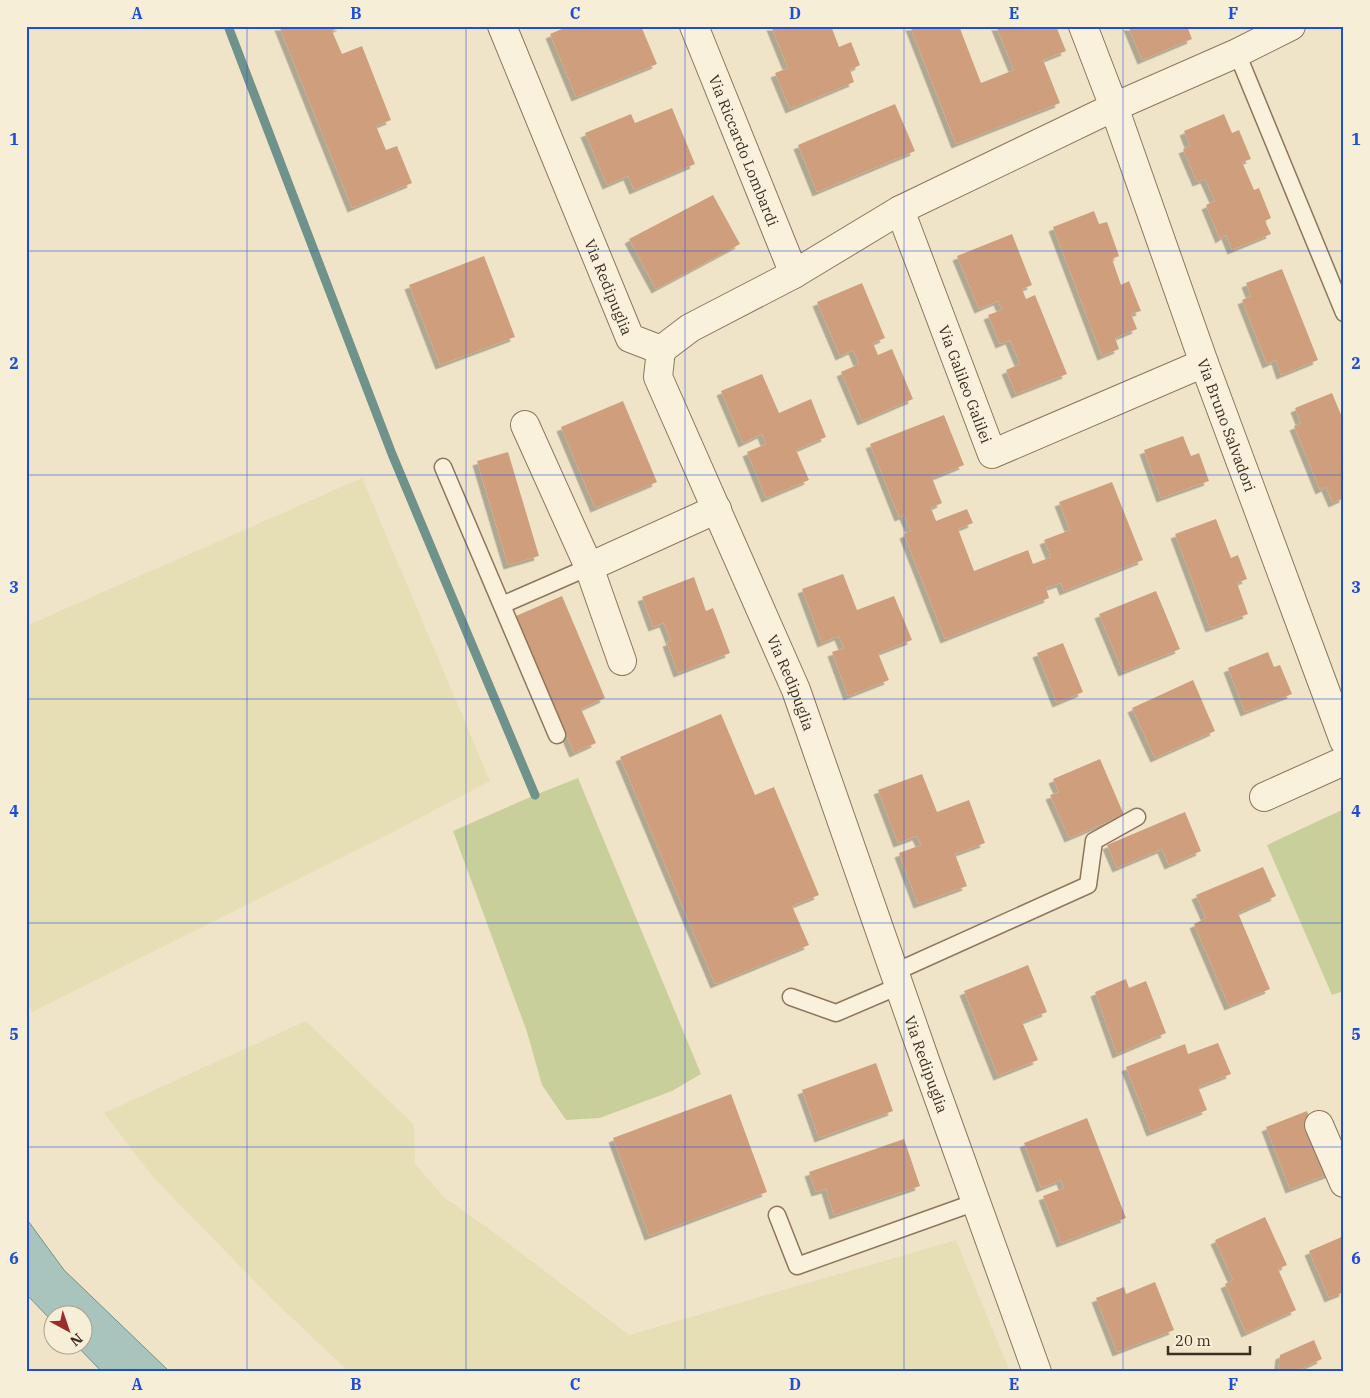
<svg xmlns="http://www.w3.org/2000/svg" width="1370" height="1398" font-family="'IBM Plex Serif',serif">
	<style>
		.farmland { fill: #e6deb5 }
		.green { fill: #c9cf9b }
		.water { fill: #a9c4bc; stroke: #6f938a }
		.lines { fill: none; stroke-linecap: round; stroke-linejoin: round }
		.stream { stroke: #6f938a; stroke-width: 9 }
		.building { fill: #cf9f7d; filter: url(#shadow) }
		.service-casing { stroke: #8d765c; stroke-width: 19 }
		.minor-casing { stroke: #8d765c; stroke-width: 30 }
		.service { stroke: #faf1dc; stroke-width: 16 }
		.minor { stroke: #faf1dc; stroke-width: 28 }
		.grid { fill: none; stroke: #1d4ed8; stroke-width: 1; stroke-opacity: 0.55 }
		.labels { text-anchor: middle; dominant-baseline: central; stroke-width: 5; stroke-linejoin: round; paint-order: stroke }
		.street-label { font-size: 15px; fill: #3d2e20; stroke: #f7eed8 }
		.neatline { fill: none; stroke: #1d4ed8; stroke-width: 2 }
		.grid-label { font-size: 16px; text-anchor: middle; font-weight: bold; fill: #1d4ed8 }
	</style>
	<defs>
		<filter id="shadow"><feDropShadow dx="-4.5" dy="4.5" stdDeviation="0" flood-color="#0004"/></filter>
	</defs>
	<rect width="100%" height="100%" fill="#f0e4c8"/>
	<!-- farmland -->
	<g class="farmland">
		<polygon points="362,478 490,781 395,831 32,1012 26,1000 26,626"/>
		<polygon points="306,1021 414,1125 415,1164 446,1199 488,1228 629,1335 956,1240 1010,1372 349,1372 271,1298 152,1176 104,1113"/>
	</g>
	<!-- green -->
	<g class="green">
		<polygon points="578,778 701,1074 672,1091 600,1118 566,1120 542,1085 527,1032 453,831 535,795"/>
		<polygon points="1344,809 1344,991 1332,995 1267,845"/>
	</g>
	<!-- water -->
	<polygon class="water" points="26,1218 64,1270 170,1372 102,1372 77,1346 82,1346 82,1316 52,1316 52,1321 26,1294"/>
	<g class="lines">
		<!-- stream -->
		<polyline class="stream" points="228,26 392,454 535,795"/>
	</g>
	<!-- building -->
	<g class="building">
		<polygon points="279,26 342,26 332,31 342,54 362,46 391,120 376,126 386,150 397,146 412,183 352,208"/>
		<polygon points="569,26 641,26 657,64 576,97 550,34"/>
		<polygon points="771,26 831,26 839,47 851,42 860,65 850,70 854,82 790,109 775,73 788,68"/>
		<polygon points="910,26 959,26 981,83 1014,70 996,26 1056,26 1066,51 1043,60 1060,103 956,144"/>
		<polygon points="1128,26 1187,26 1192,39 1142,60"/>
		<polygon points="895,104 915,151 817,192 798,145"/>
		<polygon points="672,108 695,164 634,190 628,176 607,185 585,133 631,114 635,123"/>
		<polygon points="1224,114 1232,133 1239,130 1251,159 1242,162 1254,190 1259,188 1271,218 1265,221 1271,234 1232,250 1226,235 1220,239 1206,205 1215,201 1205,179 1197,182 1183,149 1190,146 1184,131"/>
		<polygon points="713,195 740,244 656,289 629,239"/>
		<polygon points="1094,211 1099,224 1107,222 1119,256 1112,259 1121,285 1129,281 1141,311 1131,314 1137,329 1115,338 1119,349 1102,356 1053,227"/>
		<polygon points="1012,234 1032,285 1022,289 1026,299 1035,295 1067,374 1016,394 1006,370 1020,364 1010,340 1000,344 988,315 1002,310 998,301 979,309 957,256"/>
		<polygon points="484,256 515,337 440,365 409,285"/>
		<polygon points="1282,269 1318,360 1281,375 1276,360 1267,364 1242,300 1251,296 1246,283"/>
		<polygon points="862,283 885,338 873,343 878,355 892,349 913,399 862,421 841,372 859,364 853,350 840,356 817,302"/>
		<polygon points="762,374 779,413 811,399 826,437 796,450 809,480 766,498 747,452 766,444 762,434 743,443 721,391"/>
		<polygon points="1332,393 1344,422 1344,498 1333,503 1326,487 1320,490 1294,426 1301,423 1295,408"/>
		<polygon points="623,401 657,482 595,508 561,427"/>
		<polygon points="944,415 964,465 932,478 942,503 931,508 936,521 967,509 973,523 958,529 974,571 1028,550 1033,564 1051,557 1044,540 1070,530 1059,502 1112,482 1143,560 1064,591 1061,583 1046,588 1049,598 945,639 904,534 911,531 904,515 899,517 870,444"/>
		<polygon points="1183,436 1191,456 1199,453 1209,481 1161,498 1144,450"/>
		<polygon points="508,452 539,556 508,565 477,461"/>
		<polygon points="1216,519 1231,558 1238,555 1247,579 1237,583 1248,614 1210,628 1175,534"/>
		<polygon points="843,574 857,610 894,596 912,640 878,653 889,680 848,696 832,652 844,648 839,636 822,643 802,589"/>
		<polygon points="694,577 706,611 713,608 730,653 678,673 667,642 671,641 664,623 653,627 642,597"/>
		<polygon points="1156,591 1180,649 1123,672 1099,614"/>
		<polygon points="562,596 605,698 581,709 596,743 574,753 516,616"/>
		<polygon points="1063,643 1083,692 1057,703 1037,653"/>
		<polygon points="1268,652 1274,667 1280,665 1292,694 1245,712 1228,668"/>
		<polygon points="1193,680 1215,731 1155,758 1132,708"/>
		<polygon points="721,714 755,795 774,787 819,895 792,906 809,945 715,984 620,757"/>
		<polygon points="1100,759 1124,815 1069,838 1050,795 1059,792 1053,779"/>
		<polygon points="922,774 937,812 969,800 985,843 955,854 967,886 918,904 899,853 921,845 917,836 898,843 878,790"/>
		<polygon points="1185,812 1201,851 1169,865 1162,849 1117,868 1107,845"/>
		<polygon points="1263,867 1276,896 1238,913 1270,989 1229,1006 1194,924 1206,918 1196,895"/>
		<polygon points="1028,965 1047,1012 1022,1022 1038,1060 998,1076 964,991"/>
		<polygon points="1126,979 1129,988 1146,981 1166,1033 1117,1054 1095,992"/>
		<polygon points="1218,1043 1231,1074 1198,1087 1207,1110 1151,1132 1126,1067 1185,1044 1188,1054"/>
		<polygon points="876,1063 893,1111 819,1138 802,1090"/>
		<polygon points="731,1094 767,1192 649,1236 613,1138"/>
		<polygon points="1307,1111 1332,1173 1290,1189 1266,1127"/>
		<polygon points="1087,1118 1126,1218 1061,1243 1043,1196 1064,1188 1061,1180 1041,1188 1024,1143"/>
		<polygon points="904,1139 920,1186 834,1215 826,1189 816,1192 809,1172"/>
		<polygon points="1265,1217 1287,1265 1278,1269 1296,1310 1246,1333 1225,1284 1233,1280 1215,1240"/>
		<polygon points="1344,1236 1344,1292 1329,1298 1309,1251"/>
		<polygon points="1155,1282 1174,1330 1117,1352 1096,1298 1124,1287 1126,1294"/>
		<polygon points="1314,1340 1322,1359 1294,1372 1278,1372 1280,1355"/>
	</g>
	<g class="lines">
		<defs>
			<g id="service">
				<polyline points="1237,53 1344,313"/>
				<polyline points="443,467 557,735"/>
				<polyline points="502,605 589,567"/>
				<polyline points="895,972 1088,885 1094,841 1137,817"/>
				<polyline points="791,997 836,1013 899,986"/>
				<polyline points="777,1215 797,1266 976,1202"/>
			</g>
			<g id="minor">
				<path id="s1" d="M502,26l128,312 31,12 -3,27 138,313 130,373 111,309"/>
				<path id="s2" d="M694,26l100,248"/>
				<path id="s3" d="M1083,26l31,81 90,256 140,378"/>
				<path id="s4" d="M900,210l92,244 212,-91"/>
				<polyline points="661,350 690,328 794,274 900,210 1114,107 1237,53 1291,26"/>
				<polyline points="525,425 589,567"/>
				<polyline points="622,661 589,567 717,509"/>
				<polyline points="1264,797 1344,761"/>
				<polyline points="1319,1125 1344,1183"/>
			</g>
		</defs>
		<!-- service casing -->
		<use href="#service" class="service-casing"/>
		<!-- minor casing -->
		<use href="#minor" class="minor-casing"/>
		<!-- service -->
		<use href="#service" class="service"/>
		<!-- minor -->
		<use href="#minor" class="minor"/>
	</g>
	<!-- grid -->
	<path class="grid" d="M247,26v1346M466,26v1346M685,26v1346M904,26v1346M1123,26v1346M26,251h1318M26,475h1318M26,699h1318M26,923h1318M26,1147h1318"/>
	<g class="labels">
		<!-- street labels -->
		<g class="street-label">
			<text stroke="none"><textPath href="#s2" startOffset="134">Via Riccardo Lombardi</textPath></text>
			<text stroke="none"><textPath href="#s1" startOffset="282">Via Redipuglia</textPath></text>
			<text stroke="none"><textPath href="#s4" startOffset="186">Via Galileo Galilei</textPath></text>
			<text stroke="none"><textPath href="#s3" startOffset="424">Via Bruno Salvadori</textPath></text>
			<text stroke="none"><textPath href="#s1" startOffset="731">Via Redipuglia</textPath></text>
			<text stroke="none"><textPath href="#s1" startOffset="1136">Via Redipuglia</textPath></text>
		</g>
	</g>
	<!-- border -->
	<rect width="1370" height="1398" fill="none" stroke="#f7eed8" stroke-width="55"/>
	<!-- north arrow -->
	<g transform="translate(68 1330) rotate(140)"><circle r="24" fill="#f7eed8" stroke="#ada18e"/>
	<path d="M0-4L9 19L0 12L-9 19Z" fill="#9e2a2b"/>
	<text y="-8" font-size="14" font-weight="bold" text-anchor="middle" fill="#3d2e20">N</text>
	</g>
	<!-- scale -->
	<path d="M1168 1346v8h82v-8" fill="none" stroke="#3d2e20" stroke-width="2.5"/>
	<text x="1175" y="1346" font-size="15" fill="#3d2e20" stroke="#f7eed8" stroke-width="4" paint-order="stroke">20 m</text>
	<rect x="28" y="28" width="1314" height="1342" class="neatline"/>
	<g class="grid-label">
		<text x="137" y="19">A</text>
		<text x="356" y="19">B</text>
		<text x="575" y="19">C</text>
		<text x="795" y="19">D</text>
		<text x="1014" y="19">E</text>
		<text x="1233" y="19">F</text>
		<text x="14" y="145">1</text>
		<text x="1356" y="145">1</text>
		<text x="14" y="369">2</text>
		<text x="1356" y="369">2</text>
		<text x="14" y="593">3</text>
		<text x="1356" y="593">3</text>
		<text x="14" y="817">4</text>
		<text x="1356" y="817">4</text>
		<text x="14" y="1040">5</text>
		<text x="1356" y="1040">5</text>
		<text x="14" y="1264">6</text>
		<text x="1356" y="1264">6</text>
		<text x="137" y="1390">A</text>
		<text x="356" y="1390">B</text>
		<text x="575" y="1390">C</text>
		<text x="795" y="1390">D</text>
		<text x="1014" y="1390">E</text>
		<text x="1233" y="1390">F</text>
	</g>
</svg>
